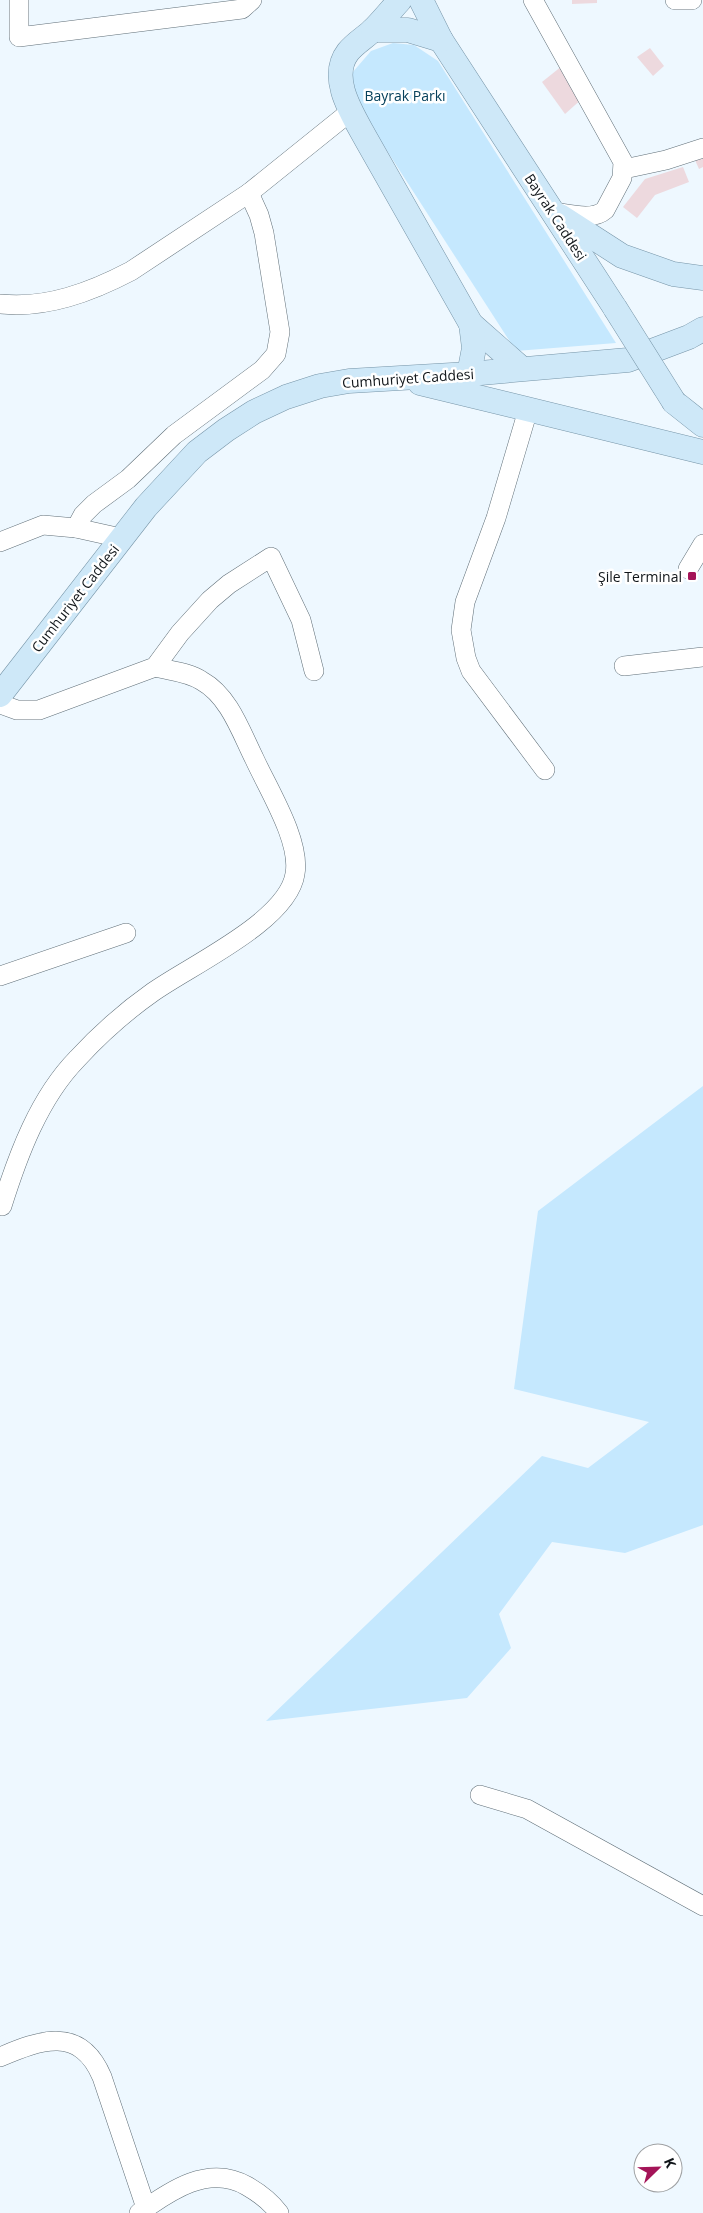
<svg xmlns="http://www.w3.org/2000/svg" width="703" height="2213" font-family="'Open Sans',sans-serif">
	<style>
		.green { fill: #c5e8fe }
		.building { fill: #edd9de }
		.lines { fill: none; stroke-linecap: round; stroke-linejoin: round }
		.minor-casing { stroke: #606f78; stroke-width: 20 }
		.major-casing { stroke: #7694a7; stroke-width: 25 }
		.minor { stroke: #fff; stroke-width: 19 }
		.major { stroke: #cee8f8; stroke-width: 24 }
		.major-bridge-casing { stroke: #7694a7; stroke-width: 25; stroke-linecap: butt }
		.major-bridge { stroke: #cee8f8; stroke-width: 24 }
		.poi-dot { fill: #a41458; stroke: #fff; stroke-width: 2 }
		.labels { text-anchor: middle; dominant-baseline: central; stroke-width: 5; stroke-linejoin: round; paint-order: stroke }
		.park-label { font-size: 14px; fill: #05405b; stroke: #fff }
		.street-label { font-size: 14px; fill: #101519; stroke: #fff }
		.poi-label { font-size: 14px; fill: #101519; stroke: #fff; text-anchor: end }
	</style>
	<rect width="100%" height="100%" fill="#eef8ff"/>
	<!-- green -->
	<g class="green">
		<polygon points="393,43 414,45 438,61 616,343 516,351 351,95 352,73 371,51"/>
		<polygon points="703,1086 703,1525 625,1553 552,1542 499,1614 511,1648 467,1698 266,1721 542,1456 588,1468 649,1422 514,1389 538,1211"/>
	</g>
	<!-- building -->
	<g class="building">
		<polygon points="572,0 597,0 597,3 572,4"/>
		<polygon points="650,48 664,66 653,76 637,57"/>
		<polygon points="562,66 584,97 565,114 542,82"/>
		<polygon points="703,156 703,167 699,169 695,160"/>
		<polygon points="683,167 689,182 655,195 637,218 623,207 645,179"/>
	</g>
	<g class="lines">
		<defs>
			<g id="minor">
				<polyline points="19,0 19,37 242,9 252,0"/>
				<path d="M533,0l90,162 -1,16 -17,32c-12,11 -36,4 -51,2"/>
				<polyline points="675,0 692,0"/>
				<polyline points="624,169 666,160 703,148"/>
				<path d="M0,304c46,5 91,-12 131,-33l118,-78 102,-82"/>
				<polyline points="528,410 496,518 465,602 461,630 466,658 471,671 545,770"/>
				<polyline points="76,528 83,515 94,504 128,479 174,435 262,370 276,354 280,332 264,233 259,215 249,193"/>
				<polyline points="0,542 43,525 76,528 121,538"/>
				<polyline points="688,569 703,544"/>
				<polyline points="624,666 703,657"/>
				<polyline points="0,704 17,710 39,710 155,667 180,633 210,600 229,584 271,557 301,620 314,671"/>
				<polyline points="0,976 126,933"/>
				<path d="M0,1205l2,1c16,-51 37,-108 75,-147 23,-25 49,-48 76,-67 38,-27 135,-71 142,-118 6,-33 -27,-85 -41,-116 -13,-26 -25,-62 -52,-77 -13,-9 -31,-10 -47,-14"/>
				<polyline points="480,1795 527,1809 703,1906"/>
				<path d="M0,2057c40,-17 80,-32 102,20l44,131"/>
				<path d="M139,2213c32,-23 70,-49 108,-27 14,8 23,15 32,27"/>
			</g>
			<g id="major">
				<path d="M400,0c-9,10 -17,20 -26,29 -8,8 -19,14 -26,23 -20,26 5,63 18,87l105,185 50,44"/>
				<polyline points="421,0 441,40 615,308"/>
				<polyline points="373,30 408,30 441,40"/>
				<polyline points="560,216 622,256 673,274 703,278"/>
				<polyline points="469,374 474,348 471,324"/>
				<polyline points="420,383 703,452"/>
				<polyline points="674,402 703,425"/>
				<polyline points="0,695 146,507 197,452 226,430 254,412 286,397 320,386 349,381 469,374 628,360 689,337 703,329"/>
			</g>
		</defs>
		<!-- minor casing -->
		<use href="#minor" class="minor-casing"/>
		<!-- major casing -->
		<use href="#major" class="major-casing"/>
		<!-- minor -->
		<use href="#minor" class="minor"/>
		<!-- major -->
		<use href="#major" class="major"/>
		<defs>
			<polyline id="major-bridge" points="615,308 674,402"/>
		</defs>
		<!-- major-bridge casing -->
		<use href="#major-bridge" class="major-bridge-casing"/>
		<!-- major-bridge -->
		<use href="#major-bridge" class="major-bridge"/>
	</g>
	<!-- markers -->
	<rect class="poi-dot" x="687" y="571" width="10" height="10" rx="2.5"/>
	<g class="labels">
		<!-- park labels -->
		<g class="park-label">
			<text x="405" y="95">Bayrak Parkı</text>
		</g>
		<!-- street labels -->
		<g class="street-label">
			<text transform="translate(556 217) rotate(57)">Bayrak Caddesi</text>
			<text transform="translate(408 378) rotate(-4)">Cumhuriyet Caddesi</text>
			<text transform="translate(75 598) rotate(-52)">Cumhuriyet Caddesi</text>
		</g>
		<!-- poi labels -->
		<g class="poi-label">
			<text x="682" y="576">Şile Terminal</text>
		</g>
	</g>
	<!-- north arrow -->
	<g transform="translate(658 2168) rotate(67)"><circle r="24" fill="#ffffff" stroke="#9fa1a3"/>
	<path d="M0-4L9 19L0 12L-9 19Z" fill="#a41458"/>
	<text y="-8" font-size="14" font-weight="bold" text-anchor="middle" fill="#101519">K</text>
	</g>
</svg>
